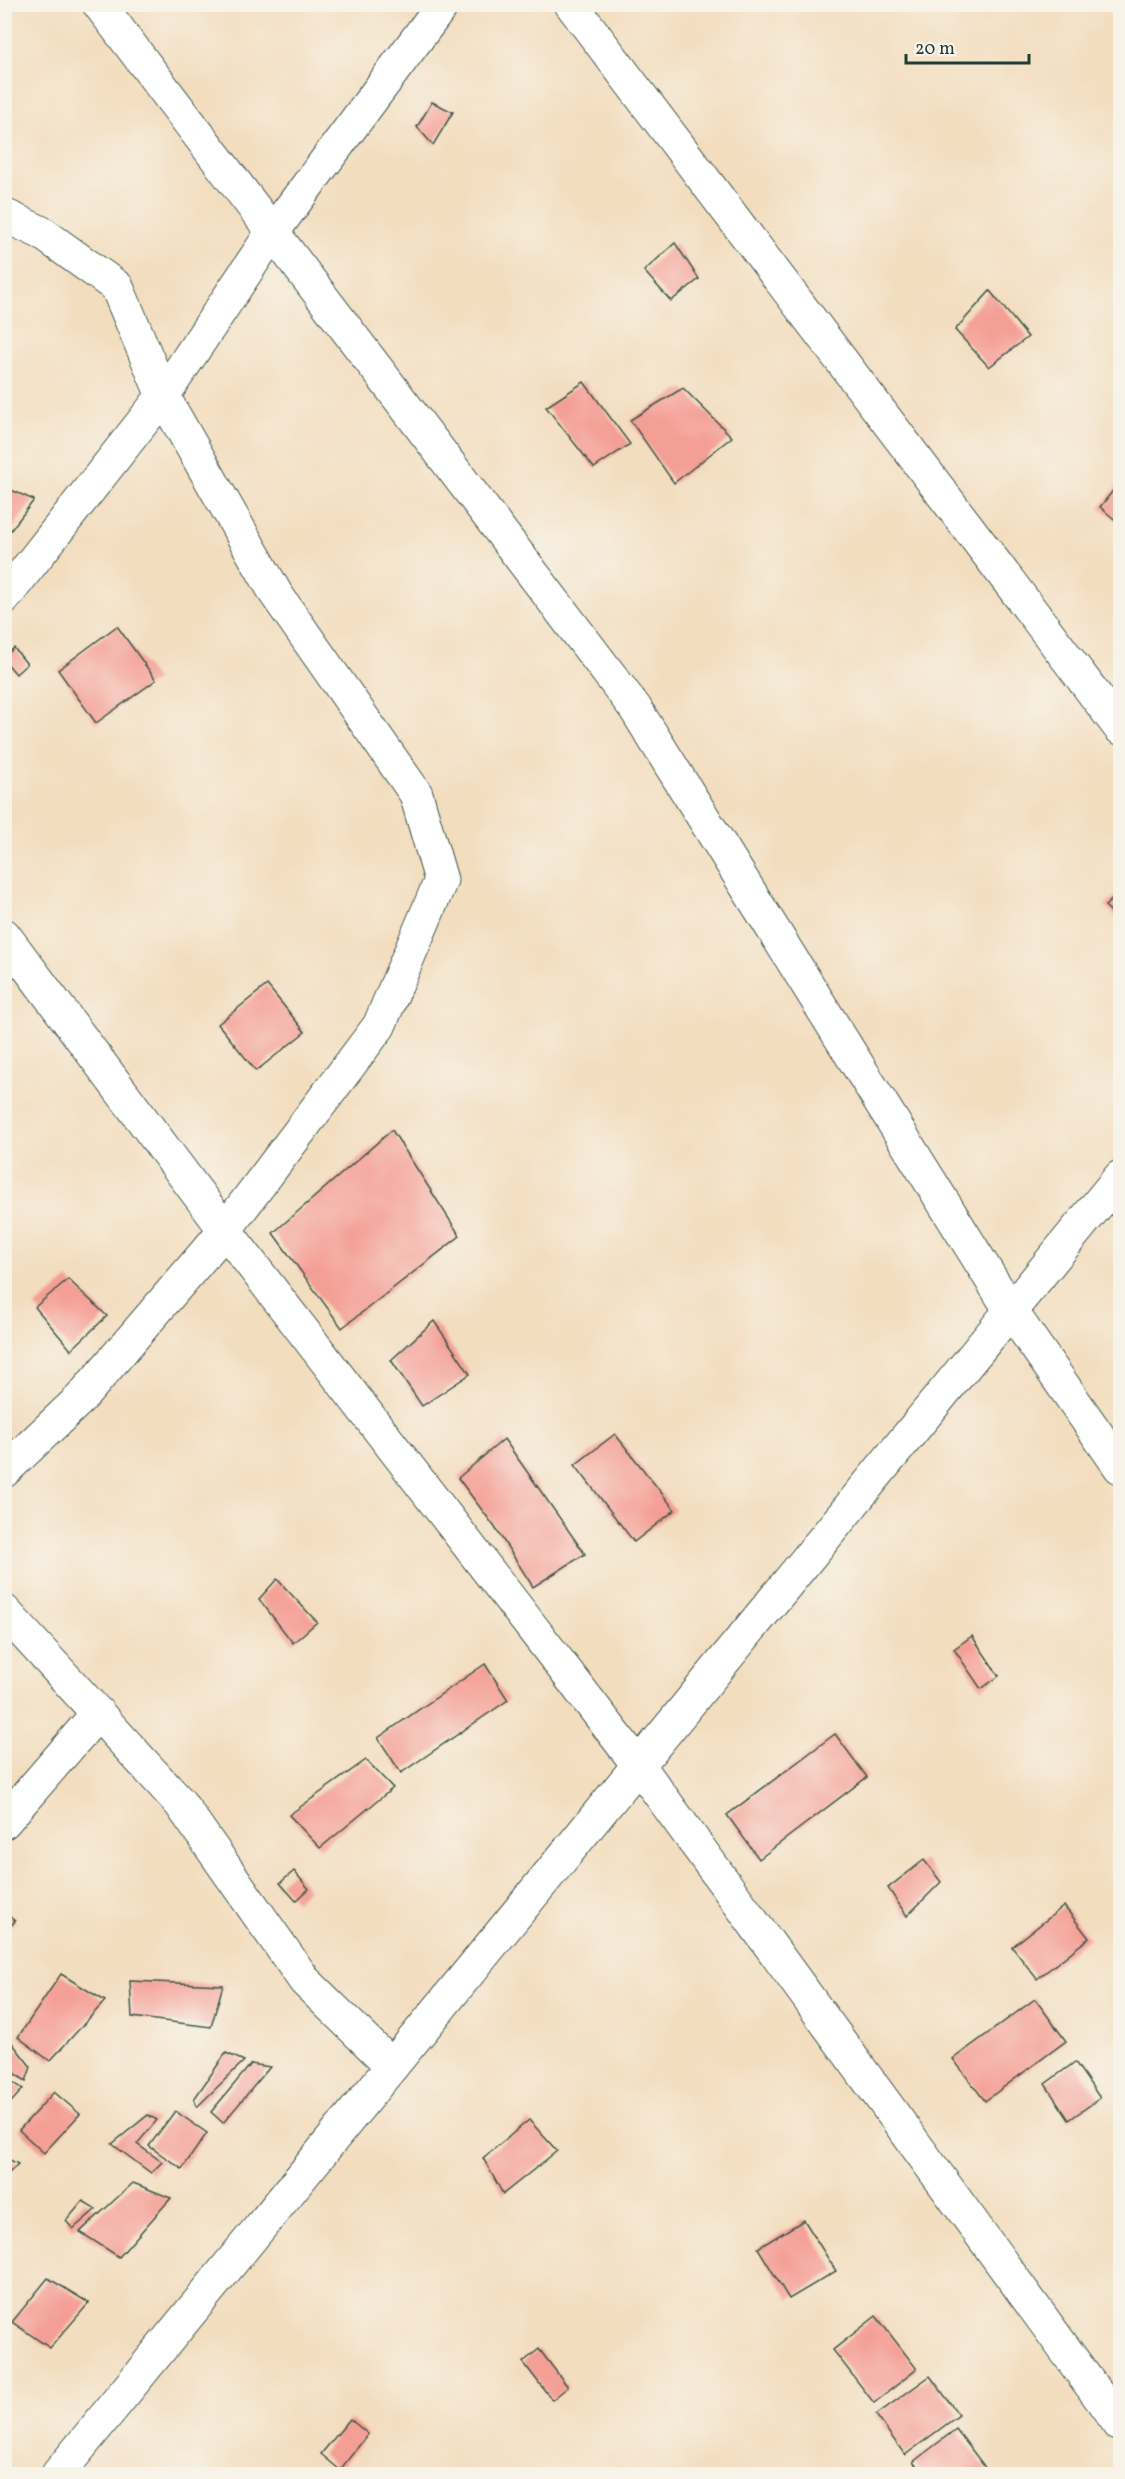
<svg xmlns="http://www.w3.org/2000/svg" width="1125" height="2479" font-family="Vollkorn,serif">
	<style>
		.building { fill: #f49f95 }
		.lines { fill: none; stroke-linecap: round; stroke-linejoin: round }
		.minor-casing { stroke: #3f5549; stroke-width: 35 }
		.minor { stroke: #fff; stroke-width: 33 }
	</style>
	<rect width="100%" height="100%" fill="#f7f3e8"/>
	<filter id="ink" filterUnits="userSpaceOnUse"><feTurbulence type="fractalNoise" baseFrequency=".0167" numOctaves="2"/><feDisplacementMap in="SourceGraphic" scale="12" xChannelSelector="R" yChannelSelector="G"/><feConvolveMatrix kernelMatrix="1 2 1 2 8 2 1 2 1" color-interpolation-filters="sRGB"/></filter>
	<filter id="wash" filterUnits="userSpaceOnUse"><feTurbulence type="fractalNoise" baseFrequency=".008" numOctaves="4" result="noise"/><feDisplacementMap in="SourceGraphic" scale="24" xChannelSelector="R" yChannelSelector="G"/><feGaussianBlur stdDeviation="1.35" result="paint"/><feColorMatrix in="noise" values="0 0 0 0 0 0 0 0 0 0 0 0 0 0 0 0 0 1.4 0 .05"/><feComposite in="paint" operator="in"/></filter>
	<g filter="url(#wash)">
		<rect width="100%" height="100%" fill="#f3ddbf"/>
		<g id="blocks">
			<!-- building -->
			<g class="building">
				<polygon points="432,102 453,112 433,145 417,127"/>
				<polygon points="675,243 699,279 671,301 644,271"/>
				<polygon points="990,291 1028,337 989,367 955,330"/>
				<polygon points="584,382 630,444 594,468 546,407"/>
				<polygon points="683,388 732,437 674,483 630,420"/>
				<polygon points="1120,482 1120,524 1100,507"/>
				<polygon points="11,490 34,500 4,539 4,498"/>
				<polygon points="117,626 156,680 96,723 58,670"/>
				<polygon points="14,648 27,664 16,674 4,660 4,657"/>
				<polygon points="1120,892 1120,920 1105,906"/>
				<polygon points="267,985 305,1032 256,1071 218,1024"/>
				<polygon points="392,1130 460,1236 342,1328 273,1233"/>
				<polygon points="68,1279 107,1316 71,1350 35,1307"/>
				<polygon points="434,1321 470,1374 422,1406 391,1360"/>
				<polygon points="615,1434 675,1510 634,1542 575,1465"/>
				<polygon points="504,1439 585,1554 533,1587 494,1526 458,1478"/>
				<polygon points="277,1579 317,1622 293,1643 259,1599"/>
				<polygon points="972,1636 999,1676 981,1689 954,1649"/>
				<polygon points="485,1664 508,1700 401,1773 378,1738"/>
				<polygon points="835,1734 867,1777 759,1859 727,1815"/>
				<polygon points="366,1760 393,1788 320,1848 289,1815"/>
				<polygon points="924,1860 941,1882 907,1916 888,1888"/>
				<polygon points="294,1871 309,1889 296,1901 280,1883"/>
				<polygon points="1064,1906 1089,1938 1037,1979 1012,1947"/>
				<polygon points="4,1912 15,1921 4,1933"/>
				<polygon points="61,1974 105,2001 50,2061 18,2037"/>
				<polygon points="130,1981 223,1985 211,2027 132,2017"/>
				<polygon points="1035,1999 1066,2041 985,2101 953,2059"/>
				<polygon points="9,2039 31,2067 26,2081 4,2067 4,2048"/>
				<polygon points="226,2053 244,2061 197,2107 194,2099"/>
				<polygon points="1075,2062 1100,2098 1069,2120 1045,2084"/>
				<polygon points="251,2064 270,2067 223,2123 211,2112"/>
				<polygon points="4,2076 23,2089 4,2110"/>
				<polygon points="54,2092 80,2114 44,2153 19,2130"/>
				<polygon points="175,2111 207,2133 182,2169 149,2146"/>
				<polygon points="148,2115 157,2120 137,2144 162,2162 151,2173 112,2144"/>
				<polygon points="529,2120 557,2151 503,2194 483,2158"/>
				<polygon points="4,2157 18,2164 4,2178"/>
				<polygon points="133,2183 171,2198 119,2257 80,2232"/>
				<polygon points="83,2201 96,2209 73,2229 66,2221"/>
				<polygon points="804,2220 836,2271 789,2299 758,2248"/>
				<polygon points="48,2278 89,2303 50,2348 12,2322"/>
				<polygon points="876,2316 917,2369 874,2403 833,2350"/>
				<polygon points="539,2349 568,2387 552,2400 523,2362"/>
				<polygon points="930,2376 959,2415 905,2455 876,2415"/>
				<polygon points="350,2419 368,2434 340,2470 321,2454"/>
				<polygon points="956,2429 987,2470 982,2474 923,2474 913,2462"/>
			</g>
		</g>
	</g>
	<g filter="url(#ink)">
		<use href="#blocks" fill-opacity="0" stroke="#3f5549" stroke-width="1.5"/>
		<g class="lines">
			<defs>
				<g id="minor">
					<polyline points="99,4 635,708 1011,1311 1120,1467"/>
					<polyline points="571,4 1120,728"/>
					<polyline points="4,215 42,233 117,287 163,396 276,594 416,794 441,880 379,1026 225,1230 81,1398 4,1471"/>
					<polyline points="4,598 163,396 272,233 443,4"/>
					<polyline points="4,935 225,1230 639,1766 1120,2425"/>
					<polyline points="4,1611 180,1803 305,1981 392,2066"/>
					<polyline points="4,1822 98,1713"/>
					<polyline points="58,2474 1120,1177"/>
				</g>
			</defs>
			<!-- minor casing -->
			<use href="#minor" class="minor-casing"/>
			<!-- minor -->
			<use href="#minor" class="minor"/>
		</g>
	</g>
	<!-- margin -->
	<rect width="1125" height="2479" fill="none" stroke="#f7f3e8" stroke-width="24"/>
	<!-- scale -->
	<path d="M906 54v9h123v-9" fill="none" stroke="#1f3d34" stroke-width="3"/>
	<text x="915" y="54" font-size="18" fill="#1f3d34" stroke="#f7f3e8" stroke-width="4.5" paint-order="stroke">20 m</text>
</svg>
